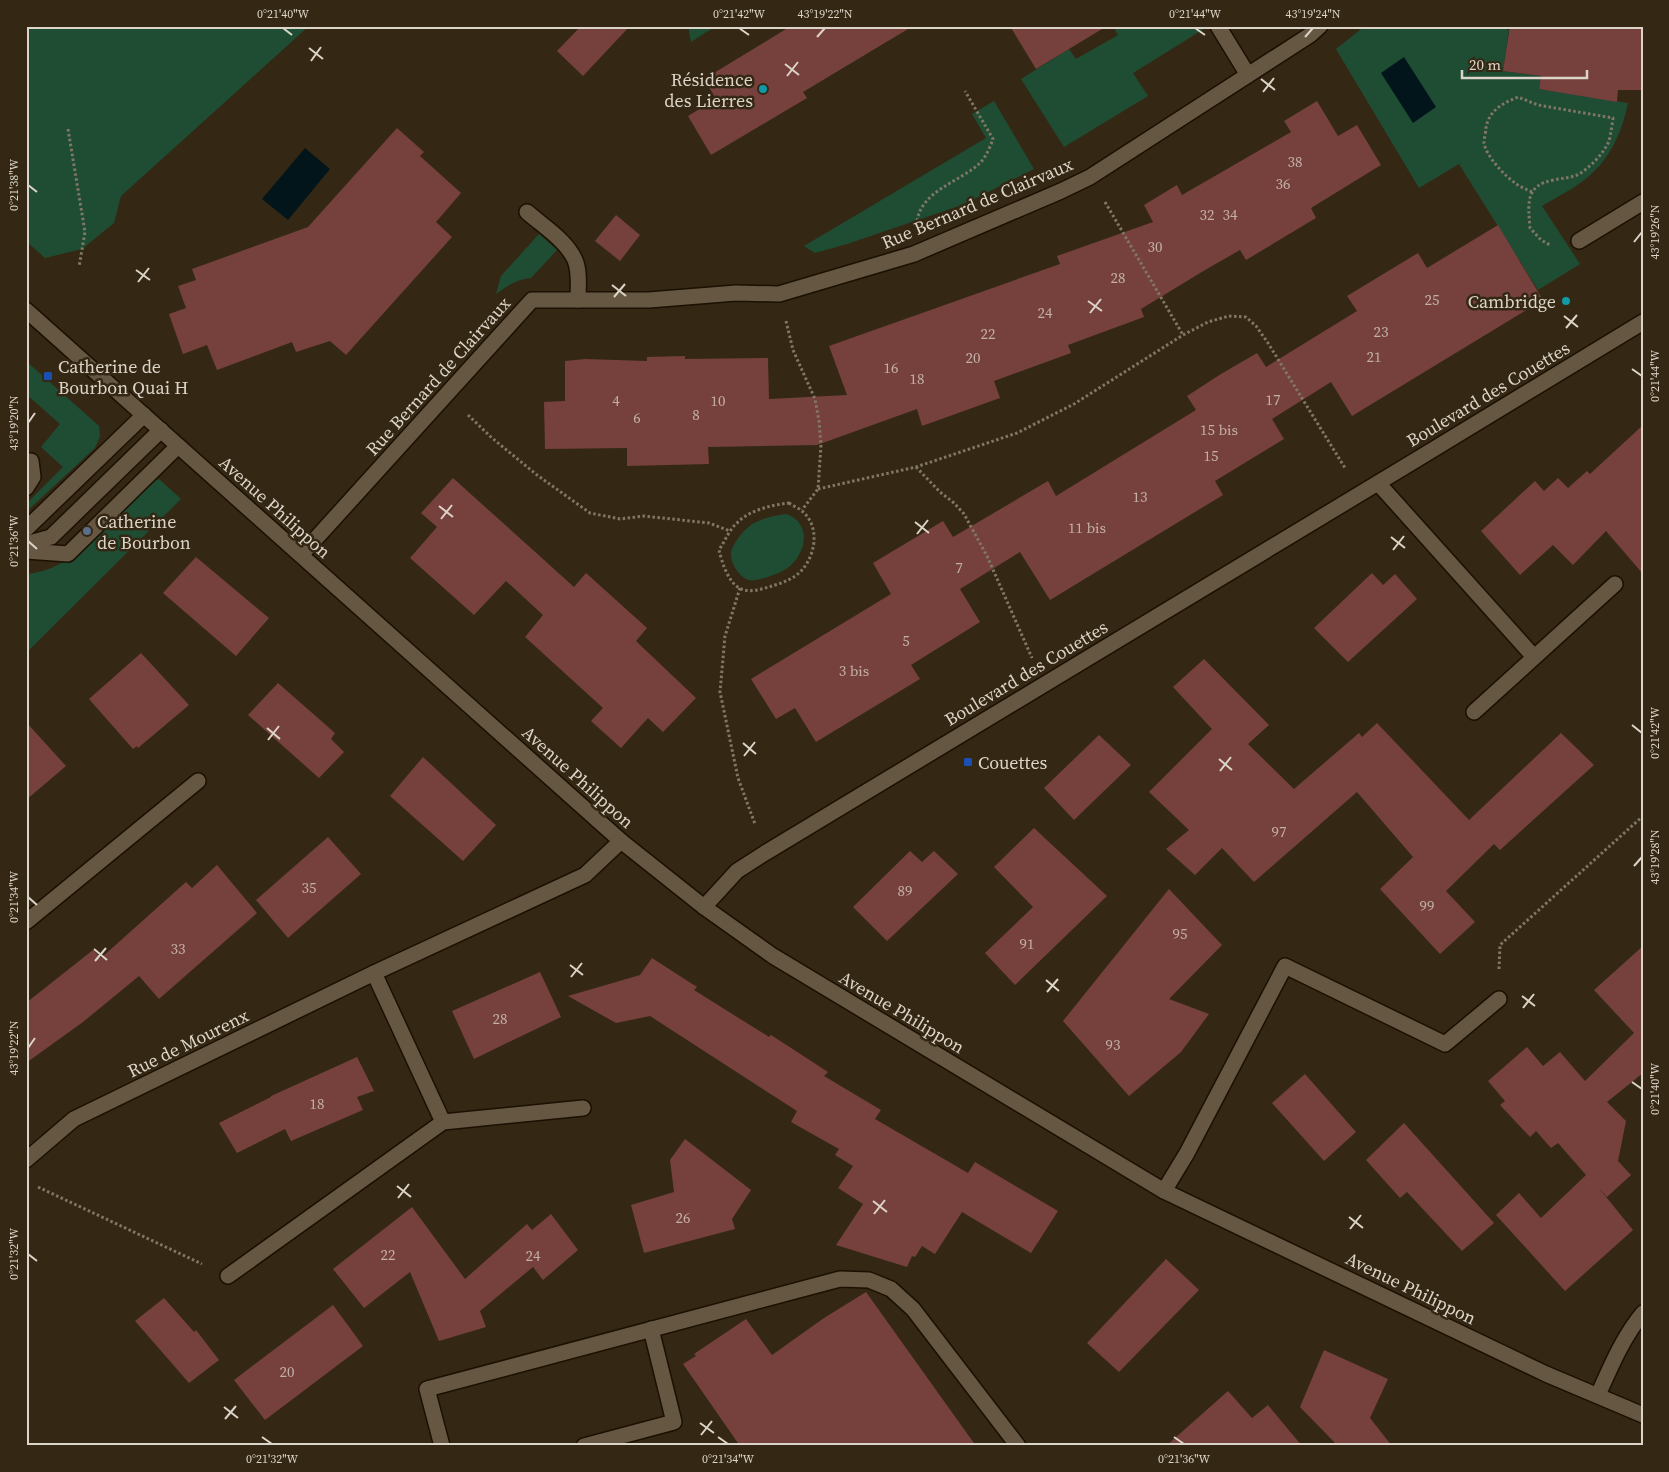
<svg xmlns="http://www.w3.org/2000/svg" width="1669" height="1472" font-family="'Source Serif 4',serif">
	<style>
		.green { fill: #1e4d34 }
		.water { fill: #02151b }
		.building { fill: #76403d }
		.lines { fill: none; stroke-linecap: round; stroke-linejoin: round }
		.minor-casing { stroke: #1b1001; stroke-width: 18 }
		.path { stroke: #817766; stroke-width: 3; stroke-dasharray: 2.5 2.5; stroke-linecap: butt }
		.minor { stroke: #655742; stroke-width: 15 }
		.ticks { fill: none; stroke: #dcd4c8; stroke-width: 2 }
		.culture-dot { fill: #0f9aa8; stroke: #342814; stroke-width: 2 }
		.transit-dot { fill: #1a4fb4; stroke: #342814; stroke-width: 2 }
		.service-dot { fill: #5c6f8a; stroke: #342814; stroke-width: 2 }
		.labels { text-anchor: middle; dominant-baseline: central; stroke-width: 5; stroke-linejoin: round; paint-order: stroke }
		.number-label { font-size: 15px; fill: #c2afa5 }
		.poi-label { font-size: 18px; fill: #dcd4c8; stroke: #342814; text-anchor: start }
		.street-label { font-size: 18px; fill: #dcd4c8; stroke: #342814 }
		.neatline { fill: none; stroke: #dcd4c8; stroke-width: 2 }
		.ticks-label { font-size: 12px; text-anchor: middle; fill: #dcd4c8 }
	</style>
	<rect width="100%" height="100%" fill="#342814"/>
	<!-- green -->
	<g class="green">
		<polygon points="26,26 309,26 121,196 114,223 82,249 45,258 26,241"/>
		<polygon points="688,26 716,26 691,42"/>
		<polygon points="1113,26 1207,27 1133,73 1148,96 1064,147 1021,79 1069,49 1076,59 1118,35"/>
		<path d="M1365,26h140v3l4,1 -6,41 38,5 -2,13 89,14c-6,28 -17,55 -40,74 -13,11 -31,20 -46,29l38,58 -42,26 -79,-126 -40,24 -83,-139z"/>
		<polygon points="994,101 1034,169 962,205 847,244 815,253 804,246 986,138 972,114"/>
		<path d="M539,234l18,16 -26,28c-14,1 -24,8 -35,16l5,-18z"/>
		<polygon points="26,361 99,426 100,436 95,448 26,512 26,504 63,467 41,447 60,424 26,394"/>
		<path d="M159,479l22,20 -155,154v-79c15,-1 30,-7 42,-15l80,-75z"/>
		<path d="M787,514c6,3 11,6 14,12 8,14 -2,35 -15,43 -6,4 -14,6 -21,9 -6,1 -14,4 -19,1 -8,-4 -16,-17 -15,-26 1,-9 14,-25 23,-30 10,-5 22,-8 33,-9z"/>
	</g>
	<!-- water -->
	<g class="water">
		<polygon points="1404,57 1436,107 1413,123 1381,73"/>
		<polygon points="305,148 330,169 288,220 262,199"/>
	</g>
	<!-- building -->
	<g class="building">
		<polygon points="581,26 630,26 583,76 557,51"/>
		<polygon points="791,26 913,26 803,92 807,98 711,155 688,116 716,99 704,79"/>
		<polygon points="1010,26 1107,26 1036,69"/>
		<polygon points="1510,26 1643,26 1643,90 1618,90 1617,102 1539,89 1541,76 1503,71"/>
		<polygon points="1317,101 1338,136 1357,125 1381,165 1311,208 1316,218 1246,260 1240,250 1205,270 1141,309 1144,317 1068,345 1071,353 994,381 1000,398 922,426 917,409 817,445 708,447 709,464 627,466 627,448 545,449 544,402 565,401 565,361 585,359 647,361 647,357 685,356 685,359 768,358 769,399 847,395 829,346 1060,264 1057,256 1153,222 1144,205 1177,185 1182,195 1291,132 1284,121"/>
		<polygon points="397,128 424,152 420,156 461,193 436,222 452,237 346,355 330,341 296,352 292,342 217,370 207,345 183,354 169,314 186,308 178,286 196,280 192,269 308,227"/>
		<polygon points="616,215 640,235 620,261 595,241"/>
		<polygon points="1498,225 1543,300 1352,416 1331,382 1272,419 1284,439 1215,481 1223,495 1050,600 1020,552 960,589 980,622 911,665 920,679 816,742 795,708 776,719 751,679 891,594 873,563 943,521 953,537 1048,481 1056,496 1196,410 1187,396 1221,374 1257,353 1266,367 1357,311 1347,296 1418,253 1427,268"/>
		<polygon points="1643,425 1643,574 1606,531 1573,565 1553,545 1520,575 1481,531 1535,481 1544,491 1558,478 1568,488 1587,471 1590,474"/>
		<polygon points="453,478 574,587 586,573 647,628 636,641 696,698 663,732 648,718 621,748 591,721 603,708 525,637 543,615 506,581 474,615 410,558 437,527 421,513"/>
		<polygon points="196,557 269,618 236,656 163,593"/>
		<polygon points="1372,573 1383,585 1395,574 1417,599 1348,662 1314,628"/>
		<polygon points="141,653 189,705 138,748 137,746 133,749 89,699"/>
		<polygon points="1204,659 1269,725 1248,744 1294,789 1359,733 1362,737 1377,723 1469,820 1561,733 1594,765 1500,850 1494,844 1446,891 1475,922 1440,954 1380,889 1413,857 1357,792 1254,882 1222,848 1195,875 1166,849 1189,830 1149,792 1212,729 1173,687"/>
		<polygon points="278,683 335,733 331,739 344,752 319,778 248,715"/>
		<polygon points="26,722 66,766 26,800"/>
		<polygon points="1099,735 1131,765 1074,820 1044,788"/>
		<polygon points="423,757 496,825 463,861 390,796"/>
		<polygon points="1034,828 1107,896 1015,985 985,953 1033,907 994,867"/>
		<polygon points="328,837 361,874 288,938 256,900"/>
		<polygon points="910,851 922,862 934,851 958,874 887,941 853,907"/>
		<polygon points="217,865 257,913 159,999 139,976 83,1022 26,1063 26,1003 93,950 101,958 186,882 192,888"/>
		<polygon points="1169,889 1222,945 1169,999 1209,1014 1181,1052 1129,1096 1063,1021"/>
		<polygon points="1643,946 1643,1073 1607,1102 1626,1121 1618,1161 1631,1175 1607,1197 1598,1187 1633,1230 1565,1291 1496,1215 1519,1193 1541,1218 1586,1175 1558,1143 1551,1148 1536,1131 1530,1137 1500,1105 1505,1101 1488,1081 1527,1047 1543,1066 1560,1052 1585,1081 1634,1033 1594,990"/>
		<polygon points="652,958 697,987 694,990 769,1037 771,1035 828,1072 824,1076 881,1110 875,1119 968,1173 975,1162 1058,1211 1031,1253 962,1212 935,1254 922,1246 915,1257 912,1256 907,1267 836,1245 863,1204 838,1188 853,1166 835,1155 839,1149 791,1122 797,1111 650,1016 616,1023 568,996 640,975"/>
		<polygon points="540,972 561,1017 474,1059 452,1011"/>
		<polygon points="357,1057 374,1091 357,1097 363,1110 291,1141 285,1129 237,1153 219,1123 271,1097 271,1096"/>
		<polygon points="1305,1074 1356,1132 1324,1161 1272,1103"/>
		<polygon points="1404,1123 1494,1223 1462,1251 1407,1192 1400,1198 1366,1160"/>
		<polygon points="685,1139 751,1190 732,1219 735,1229 644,1253 631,1205 674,1192 670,1160"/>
		<polygon points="412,1207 465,1279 527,1224 532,1230 551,1214 578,1250 543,1280 533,1267 480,1311 486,1327 439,1341 410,1272 364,1308 333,1269"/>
		<polygon points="1166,1259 1199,1290 1119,1372 1087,1343"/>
		<polygon points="866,1292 976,1446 740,1446 683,1364 696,1356 694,1354 746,1319 772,1355 824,1318"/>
		<polygon points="164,1298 194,1332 196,1330 219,1360 189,1383 135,1321"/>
		<polygon points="333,1305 363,1346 265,1420 234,1380"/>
		<polygon points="1324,1350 1388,1379 1370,1418 1392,1446 1338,1446 1300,1407"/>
		<polygon points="1228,1391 1252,1418 1268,1405 1302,1446 1166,1446"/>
	</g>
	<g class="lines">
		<defs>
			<g id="minor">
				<polyline points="1218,26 1248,75"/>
				<path d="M527,212c16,14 39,28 48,48 5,12 3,27 3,40"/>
				<polyline points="1579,241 1643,202"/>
				<polyline points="26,310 621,841 704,907 773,956 1164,1191 1546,1374 1643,1415"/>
				<polyline points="1378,483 1534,657"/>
				<polyline points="26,488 33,477 31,461"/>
				<polyline points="26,529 144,415"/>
				<polyline points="26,544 51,537 161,430"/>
				<polyline points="26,551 68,554 178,446"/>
				<polyline points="301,555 532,300 649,300 736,293 779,294 914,254 1061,191 1090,177 1310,35 1320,26"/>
				<polyline points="1474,712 1615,584"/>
				<path d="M704,907l33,-36 28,-18c293,-177 586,-353 878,-531"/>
				<polyline points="26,922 198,781"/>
				<polyline points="374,973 443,1122"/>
				<polyline points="26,1160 74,1119 374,973 585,875 621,841"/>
				<polyline points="1164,1191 1187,1153 1285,966 1445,1044 1499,999"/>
				<polyline points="228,1276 443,1122 583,1108"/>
				<path d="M1598,1395c13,-29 25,-58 45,-82"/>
				<polyline points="442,1446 427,1389 840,1279 869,1280 891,1289 913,1309 1018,1446"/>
				<polyline points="584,1446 674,1422 651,1329"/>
			</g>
		</defs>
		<!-- minor casing -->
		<use href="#minor" class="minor-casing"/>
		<!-- path -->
		<g class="path">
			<polyline points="68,129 85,232 79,267"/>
			<path d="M1532,192c-6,-3 -12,-5 -17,-9 -10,-7 -29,-27 -31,-40 0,-5 2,-11 2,-15 3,-18 17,-25 32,-31l20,8 75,13c-1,7 -2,15 -4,23 -5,12 -20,28 -32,34 -7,3 -15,3 -23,5 -29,5 -26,23 -24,48l11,12 9,5"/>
			<polyline points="1105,202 1183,335"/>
			<path d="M917,221c5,-31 43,-39 63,-58 6,-6 10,-16 13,-24l-28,-48"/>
			<polyline points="786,321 793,350 815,399 819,421 821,445 818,489 802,510"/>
			<polyline points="468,415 492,438 537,475 590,513 620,519 644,516 709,523 730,531"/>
			<polyline points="916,467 940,492 954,503 964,514 987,556 1032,658"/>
			<polyline points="818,489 916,467 1017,433 1074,404 1183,335 1208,322 1229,316 1246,317 1256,326 1268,343 1345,468"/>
			<path d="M789,503c4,3 10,5 13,8 18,15 14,43 0,59 -8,9 -20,13 -30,16 -10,3 -21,7 -31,3 -13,-6 -19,-27 -22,-39 6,-9 10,-20 18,-27 12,-13 35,-18 52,-20z"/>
			<polyline points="740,588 725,636 720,692 738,778 755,824"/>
			<polyline points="1499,969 1500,945 1643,816"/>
			<polyline points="38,1187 202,1264"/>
		</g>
		<!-- minor -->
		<use href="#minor" class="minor"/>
	</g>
	<!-- ticks -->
	<path class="ticks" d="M283,28l9,7M739,28l10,7M1195,28l10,7M817,37l8,-9M1305,37l8,-9M309,48l14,11M311,61l10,-14M785,64l14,11M787,76l11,-14M1261,79l14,11M1263,92l11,-14M28,185l9,7M1634,242l8,-10M136,270l14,10M138,282l11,-14M612,285l14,11M614,297l11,-13M1088,301l14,10M1090,313l11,-14M1564,316l14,11M1566,328l11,-13M1632,369l10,7M28,423l7,-10M439,506l14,11M441,519l11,-14M915,522l14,11M917,534l11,-14M1391,537l14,11M28,541l9,8M1393,550l11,-14M1632,725l10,8M267,728l13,11M268,740l11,-14M743,743l13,11M744,756l11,-14M1219,759l13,11M1220,771l11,-14M1634,866l8,-9M28,897l9,8M94,949l13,11M95,961l11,-13M570,965l13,10M571,977l11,-14M1046,980l13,11M1047,992l11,-13M1522,996l13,10M1523,1008l11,-14M28,1048l7,-10M1632,1082l10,7M397,1186l14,11M398,1198l11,-14M873,1201l14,11M874,1214l11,-14M1349,1217l14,11M1350,1229l11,-14M28,1254l9,7M224,1407l14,11M225,1419l11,-13M700,1423l14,10M701,1435l11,-14M262,1437l10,7M718,1437l10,7M1174,1437l10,7"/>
	<!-- markers -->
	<g class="culture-dot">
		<circle cx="763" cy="89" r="5"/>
		<circle cx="1566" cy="301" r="5"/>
	</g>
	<g class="transit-dot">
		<rect x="43" y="371" width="10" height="10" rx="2.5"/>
		<rect x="963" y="757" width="10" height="10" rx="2.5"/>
	</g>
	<circle class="service-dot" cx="87" cy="531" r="5"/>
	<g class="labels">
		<!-- number labels -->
		<g class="number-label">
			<text x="1295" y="161">38</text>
			<text x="1283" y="183">36</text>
			<text x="1207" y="214">32</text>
			<text x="1230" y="214">34</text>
			<text x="1155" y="246">30</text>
			<text x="1118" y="277">28</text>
			<text x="1432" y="299">25</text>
			<text x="1045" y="312">24</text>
			<text x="1381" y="331">23</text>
			<text x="988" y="333">22</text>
			<text x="1374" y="356">21</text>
			<text x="973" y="357">20</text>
			<text x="891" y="367">16</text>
			<text x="917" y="378">18</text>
			<text x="1273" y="399">17</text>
			<text x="616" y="400">4</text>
			<text x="718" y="400">10</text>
			<text x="696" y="414">8</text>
			<text x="637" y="417">6</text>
			<text x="1219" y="429">15 bis</text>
			<text x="1211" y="455">15</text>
			<text x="1140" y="496">13</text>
			<text x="1087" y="527">11 bis</text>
			<text x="959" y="567">7</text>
			<text x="906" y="640">5</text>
			<text x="854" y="670">3 bis</text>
			<text x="1279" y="831">97</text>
			<text x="309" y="887">35</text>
			<text x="905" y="890">89</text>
			<text x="1427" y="905">99</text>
			<text x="1180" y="933">95</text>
			<text x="1027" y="943">91</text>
			<text x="178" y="948">33</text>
			<text x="500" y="1018">28</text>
			<text x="1113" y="1044">93</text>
			<text x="317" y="1103">18</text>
			<text x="683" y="1217">26</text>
			<text x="388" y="1254">22</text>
			<text x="533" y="1255">24</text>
			<text x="287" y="1371">20</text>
		</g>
		<!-- poi labels -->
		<g class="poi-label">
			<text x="753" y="79" text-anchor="end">Résidence<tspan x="753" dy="21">des Lierres</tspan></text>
			<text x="1556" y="301" text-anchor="end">Cambridge</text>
			<text x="58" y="366">Catherine de<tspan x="58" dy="21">Bourbon Quai H</tspan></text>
			<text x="97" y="521">Catherine<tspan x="97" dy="21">de Bourbon</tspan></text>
			<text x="978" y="762">Couettes</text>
		</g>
		<!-- street labels -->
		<g class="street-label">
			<text transform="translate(977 203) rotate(-23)">Rue Bernard de Clairvaux</text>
			<text transform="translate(438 376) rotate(-48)">Rue Bernard de Clairvaux</text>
			<text transform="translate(1488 394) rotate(-31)">Boulevard des Couettes</text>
			<text transform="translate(275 507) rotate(42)">Avenue Philippon</text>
			<text transform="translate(1026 673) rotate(-31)">Boulevard des Couettes</text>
			<text transform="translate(578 777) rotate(42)">Avenue Philippon</text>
			<text transform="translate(902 1012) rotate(31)">Avenue Philippon</text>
			<text transform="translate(188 1043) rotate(-26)">Rue de Mourenx</text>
			<text transform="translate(1411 1288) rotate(26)">Avenue Philippon</text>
		</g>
	</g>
	<!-- border -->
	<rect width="1669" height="1472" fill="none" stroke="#342814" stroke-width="55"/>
	<!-- scale -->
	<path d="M1462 70v8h125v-8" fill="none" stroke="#dcd4c8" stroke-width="2.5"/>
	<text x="1469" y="70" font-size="15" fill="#dcd4c8" stroke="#342814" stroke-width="4" paint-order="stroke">20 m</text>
	<rect x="28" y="28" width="1614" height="1416" class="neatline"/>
	<g class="ticks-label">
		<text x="283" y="18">0°21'40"W</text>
		<text x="739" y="18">0°21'42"W</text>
		<text x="825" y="18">43°19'22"N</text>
		<text x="1195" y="18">0°21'44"W</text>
		<text x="1313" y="18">43°19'24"N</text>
		<text transform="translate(14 185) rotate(-90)" y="4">0°21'38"W</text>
		<text transform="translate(1655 232) rotate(-90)" y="4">43°19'26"N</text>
		<text transform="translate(1655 376) rotate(-90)" y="4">0°21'44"W</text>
		<text transform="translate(14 423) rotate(-90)" y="4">43°19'20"N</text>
		<text transform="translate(14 541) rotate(-90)" y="4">0°21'36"W</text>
		<text transform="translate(1655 733) rotate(-90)" y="4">0°21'42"W</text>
		<text transform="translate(1655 857) rotate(-90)" y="4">43°19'28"N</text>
		<text transform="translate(14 897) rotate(-90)" y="4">0°21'34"W</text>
		<text transform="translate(14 1048) rotate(-90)" y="4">43°19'22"N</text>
		<text transform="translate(1655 1089) rotate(-90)" y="4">0°21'40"W</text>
		<text transform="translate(14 1254) rotate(-90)" y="4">0°21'32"W</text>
		<text x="272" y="1463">0°21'32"W</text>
		<text x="728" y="1463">0°21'34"W</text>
		<text x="1184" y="1463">0°21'36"W</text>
	</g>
</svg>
